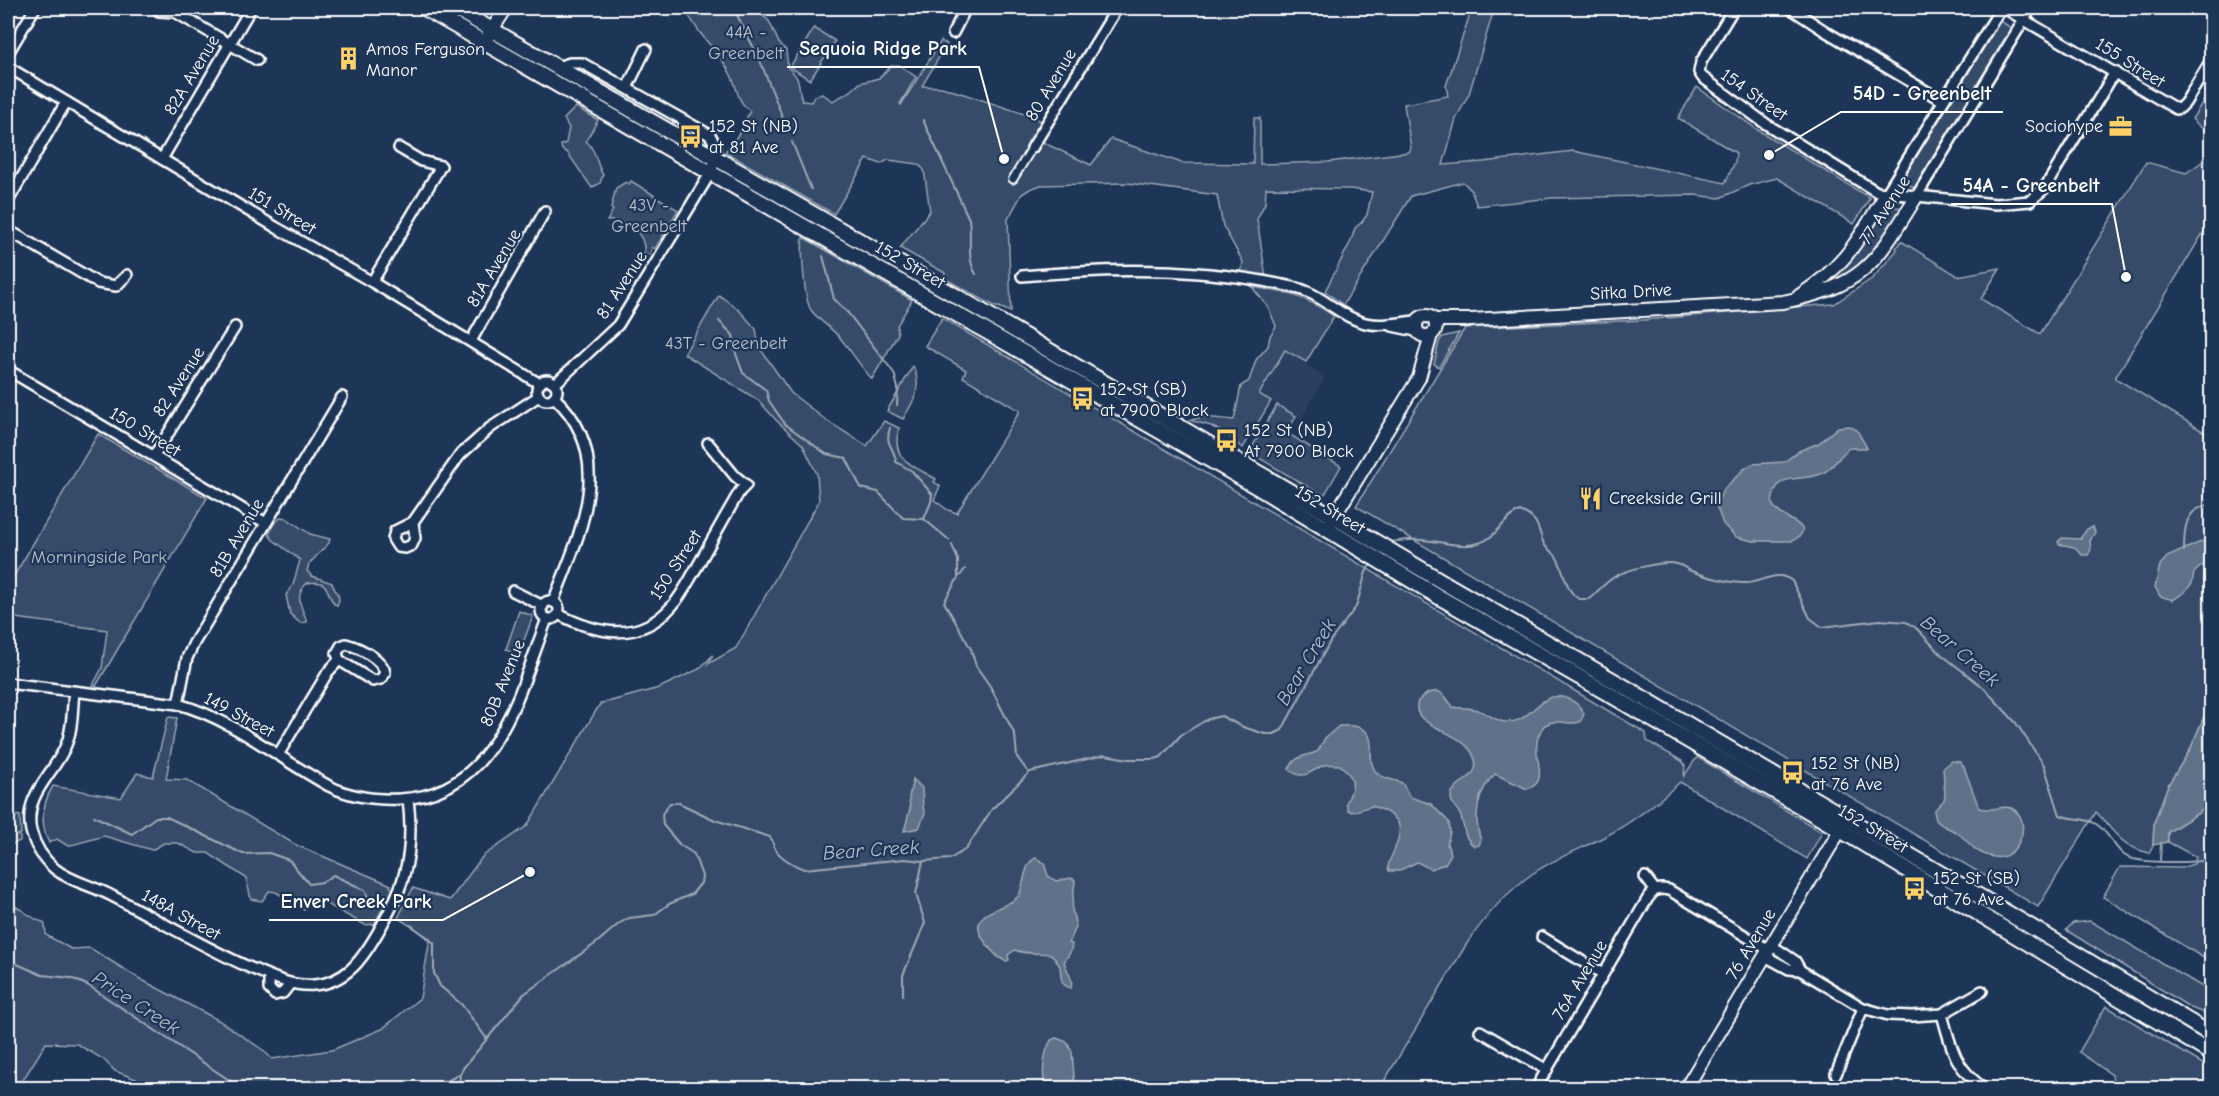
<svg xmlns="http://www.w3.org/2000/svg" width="2219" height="1096" font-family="'Comic Neue',sans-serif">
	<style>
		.built { fill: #2a4161 }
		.green { fill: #364b69; stroke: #9aa5b4; stroke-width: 1.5 }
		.water { fill: #617289; stroke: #a0aab8; stroke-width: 1.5 }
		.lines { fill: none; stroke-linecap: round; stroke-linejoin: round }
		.stream { stroke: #a0aab8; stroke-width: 2 }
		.pedestrian-casing { stroke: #fff; stroke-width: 11 }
		.minor-casing { stroke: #fff; stroke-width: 14 }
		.tertiary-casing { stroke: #fff; stroke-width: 16 }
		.secondary-casing { stroke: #fff; stroke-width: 18 }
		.pedestrian { stroke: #1d3557; stroke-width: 7 }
		.minor { stroke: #1d3557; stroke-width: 9 }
		.tertiary { stroke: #1d3557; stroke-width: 12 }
		.secondary { stroke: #1d3557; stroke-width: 14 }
		.labels { text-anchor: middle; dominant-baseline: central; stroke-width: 4.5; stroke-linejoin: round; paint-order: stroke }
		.park-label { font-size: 18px; fill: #b9c0ca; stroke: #1d3557 }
		.poi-label { font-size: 18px; fill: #fff; stroke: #1d3557; text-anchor: start }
		.street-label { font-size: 18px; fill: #fff; stroke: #1d3557 }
		.water-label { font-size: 20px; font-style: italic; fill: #b8c0ca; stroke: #1d3557 }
		.leader { fill: none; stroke: #fff; stroke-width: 2 }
		.callout-dot { fill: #fff; stroke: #1d3557; stroke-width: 2 }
		.callout-label { font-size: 20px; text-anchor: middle; font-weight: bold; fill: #fff; stroke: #1d3557; stroke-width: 4.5; stroke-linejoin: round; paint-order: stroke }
	</style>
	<rect width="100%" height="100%" fill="#1d3557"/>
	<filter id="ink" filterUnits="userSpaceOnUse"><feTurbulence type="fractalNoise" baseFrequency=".0167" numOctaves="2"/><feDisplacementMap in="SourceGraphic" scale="12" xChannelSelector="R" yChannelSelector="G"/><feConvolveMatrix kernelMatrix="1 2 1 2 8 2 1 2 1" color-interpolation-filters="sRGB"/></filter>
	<g filter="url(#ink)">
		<!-- built -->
		<polygon class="built" points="1286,350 1325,377 1301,419 1259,395"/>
		<!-- green -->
		<g class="green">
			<path d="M681,8h72l16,13 10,22 7,7 2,18c15,12 9,19 14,33l9,1 4,-6 7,-2 11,7 18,-10 9,-8 19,-5 12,-12 8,-1 17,12 -16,27 1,1 40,-64 6,3 -25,42 20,1 92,30 17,10 -9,15 49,23 20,-26 71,24 71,1 1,-46h6v46l68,-2 81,-10 2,-4 -7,-44 44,-8 -2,-10 26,-78h19l3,1 -25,85 -13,25 -13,46 40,-3 90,-11 152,32 10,-21 1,-9 -58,-35 19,-31 61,43 112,68 -16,26 -77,-46 -28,7 -29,13 -26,-3 -143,3 -74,8 -6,-16 -8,-8 -52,14 -68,109 -18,-14 26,-50 4,-13 6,-5 6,-8 5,-23 -22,-3 -84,-1 -1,15 -8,16 9,59 -25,-4 2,-12 -20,-36 -6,-31 -90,-12 -86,2 -11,4 -8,5 -14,25 3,93 -12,-5h-3l-52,-29 1,-5 -45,-25 30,-37 -6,-41 -6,-6 -30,-4 -7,4 -14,-5 -33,55 -109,-62 13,-17 12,-24c-13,-9 -12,-22 -19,-36 -8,-17 -22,-30 -33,-45 -6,-9 -9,-16 -17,-22z"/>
			<polygon points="1997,19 2013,29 1916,189 1900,179"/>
			<polygon points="814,28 835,41 810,80 790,67"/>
			<polygon points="2204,100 2211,106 2211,137 2192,119"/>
			<path d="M576,107l22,13 -12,21c10,8 10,23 17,34l-3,8 -8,5 -25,-36 -5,-2 -1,-5 5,-2 3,-15 -5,-9z"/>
			<path d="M2211,156v64l-96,158 96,58v264l-21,50 -22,35 -14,38 -1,22 -4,8c-29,-7 -34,-21 -53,-41l-58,95 -682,-401 109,-178 178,-8 191,-16 39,-26 24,-28 -1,-2 5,-7 57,35 42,-8 -19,31 59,35 106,-172 40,11z"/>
			<path d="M631,181l47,29 -23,39 -3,-2 -2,8 -6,-2c2,-21 -19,-34 -37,-32l6,-11 -2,-2 5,-20 10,-6 3,2z"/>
			<polygon points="1883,206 1905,208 1882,246 1861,268 1814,291"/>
			<path d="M803,237l109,63 -15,26 1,8 -26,45c-12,-13 -20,-27 -31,-40 -7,-9 -24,-20 -30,-29 -7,-10 -10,-61 -8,-73z"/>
			<path d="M1252,287c38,6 50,8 82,29l-28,46 -21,-12 -26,44 12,7 -28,47 -10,-7 -1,-3 -21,-12 -22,-6 15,-3 30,3 7,-34 8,-5 7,-21 12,-14 2,-10 6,-10 -8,-19z"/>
			<path d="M719,295l20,15 17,19 3,18 32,46 36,28 40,25 17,-25 15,7c-9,32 13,37 37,51l-2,3 6,4 -6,14 14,10 9,3 63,-102 -57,-34 3,-7 -41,-24 17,-28 704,415 1,8 35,20 3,4 -1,11 13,-19 125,75 -15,27 -127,-77c-23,21 -47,40 -74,54 -25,13 -51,22 -74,38 -27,19 -48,44 -66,71l-86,143h-1227l-1,-3 -37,-14 -12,-12 -26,-15 -31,-1 -28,45h-10l1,-184c13,3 21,15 34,18l2,3 1,10 25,14 19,-1 50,31 78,41 45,30 9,9 60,-9 50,-21 38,-31 10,-60 -32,-20 15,-30 37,12 33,-44 44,-30 73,-122 59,-16 40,-19 14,-14 -5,9 28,-16 83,-147 -2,-27 -14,-29 -26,-24 -19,-21 -74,-46z"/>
			<polygon points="1459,333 1439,367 1434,364 1439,342 1442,337"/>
			<path d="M913,366c10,21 1,35 -10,53l-16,-8z"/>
			<polygon points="1277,405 1296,416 1287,433 1341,466 1325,494 1320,494 1249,452"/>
			<polygon points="98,434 207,498 96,686 93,685 102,668 107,630 8,617 8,586"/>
			<path d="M281,517l5,1 24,16 20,5 -1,4 -20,21 -2,7 5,5 20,7c2,9 11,13 5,22l-3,-1c-9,-15 -5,-25 -27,-21 -14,14 -5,24 0,39l-7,1 -10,-9 -4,-19 7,-10 7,-25 -28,-21 -3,-5 5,-10z"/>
			<polygon points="519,611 533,616 519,654 506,649"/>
			<path d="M168,717l9,1 -11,61 21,1 109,65 95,40 -1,2 3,2 -2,4 -17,31 -9,1 -51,-28 -10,13 -28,-18 -7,-1 -7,10 -11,-2 -5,-21 -38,-25h-11l-19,-10h-14l-12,7 -48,-14 -36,10 -11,-7 -8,4c-9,-19 -7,-39 4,-57l68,12 16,-25 16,4z"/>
			<polygon points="2211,805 2211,977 2205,973 2207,960 2103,897 2120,867 2181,868 2194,864 2196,857 2168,842 2168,832"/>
			<polygon points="8,814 20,816 21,834 17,835 20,837 20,841 8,846"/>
			<polygon points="2090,921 2211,992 2211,1016 2191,1008 2066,930 2073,923"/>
			<polygon points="2106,1006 2211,1069 2211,1088 2114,1088 2112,1075 2079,1052"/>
		</g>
		<!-- water -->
		<g class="water">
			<path d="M1849,426l8,4 10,18h-18c-10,8 -16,21 -28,26 -23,9 -46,-5 -49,30 3,5 6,8 11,11 10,7 33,14 9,26h-39l-17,-4 -13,-13 -6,-16 2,-9 4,-9 21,-21 8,-5 32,-2 15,-11 20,-8 19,-16z"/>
			<path d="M2091,527h2l2,5 -5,9 1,8 -3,6h-6c-7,-11 -12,-8 -23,-11l-1,-2 4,-4 18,1 7,-10z"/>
			<polygon points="2205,540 2211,541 2211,561 2200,567 2194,573 2192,583 2184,593 2173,600 2160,596 2155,587 2160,565 2167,557"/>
			<path d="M1438,691l7,5 8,11c9,2 18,0 27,4 9,3 17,11 26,11 20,1 27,-17 43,-24 13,-5 31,4 35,16l-4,8c-11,4 -22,-4 -33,2 -3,1 -5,4 -6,7 -14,21 13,50 -14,58l-32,-15c-18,17 -22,44 -14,66l-2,5 -5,1c-11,-8 -9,-18 -13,-29 -2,-8 -11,-12 -10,-21 2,-15 29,-16 24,-36 -8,-32 -67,-30 -57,-59l10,-8z"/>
			<polygon points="2211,700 2211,805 2168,832 2168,842 2153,845 2154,823 2168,785 2190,750"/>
			<path d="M1339,726c6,0 14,-1 19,1 23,7 6,32 18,45 8,8 17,7 26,11l8,14 21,7 18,18 1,10 -3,12 4,10 -6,10 -14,5 -14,-7 -19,9h-9c-2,-7 1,-11 4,-18 13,-29 7,-37 -21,-47l-20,6 -4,-2 -2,-7c9,-17 10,-25 -6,-38 -4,0 -11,-1 -15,0 -13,4 -21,18 -36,4 5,-14 18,-12 29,-18l7,-13z"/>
			<path d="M1952,761l8,1 4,5 15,41c11,4 24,-3 32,0 24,11 7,54 -17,49 -22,-4 -23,-15 -38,-25 -7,-4 -14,-5 -20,-12l-2,-9 10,-11 1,-5 -2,-27z"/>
			<polygon points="913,779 922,788 923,807 925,813 919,828 904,831 910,809 909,797"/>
			<path d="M1036,858l8,5 4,13 8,5 15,-3 4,2 -3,29 4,18 -7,16 3,1 -1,7 -7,11 8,19 -1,7c-12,-3 -9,-11 -11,-21 -2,-5 -6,-9 -9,-13 -13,-2 -25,1 -36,-4l-7,5 1,5 -3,1c-9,-3 -15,-11 -21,-19 -24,-33 26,-32 34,-47 6,-12 5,-33 17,-37z"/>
			<path d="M1056,1038l11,4 5,10 3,36h-30c-3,-15 -2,-34 6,-48z"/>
		</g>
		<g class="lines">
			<!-- stream -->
			<g class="stream">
				<polyline points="730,8 736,13 759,58 784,121"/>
				<path d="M923,120l46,99c3,19 -3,39 7,55"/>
				<polyline points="792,142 811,189"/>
				<polyline points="823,256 834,299 848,313 894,373 898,388 897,405"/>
				<polyline points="719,321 733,335 736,354 743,373 766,390 769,401 785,424 826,454 846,458 861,488 878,492 903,518 924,519"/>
				<path d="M890,428c-6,18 5,19 6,34l16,9 20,23 -1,8 -7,17 25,21"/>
				<polyline points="2212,496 2212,498"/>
				<path d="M1387,544l2,-2c11,-1 22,-3 33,-2 19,1 39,9 57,3 18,-5 25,-26 41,-32 20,8 17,17 24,33 3,6 10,8 13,14 8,13 8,33 22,41h10c8,-7 16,-16 25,-22 11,-7 50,-17 63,-13 5,1 8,4 12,6 13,6 41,13 55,13 17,1 32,-15 48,-2l18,37 12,9 58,-7 26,2 10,6 26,27 41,32 33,36 28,42 16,50c11,5 24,2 36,9 12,7 17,22 28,31 12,10 71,7 88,5"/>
				<polyline points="952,545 958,560 958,578 944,602 971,649 976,666 990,686 1015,735 1017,757 1028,772"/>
				<path d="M2184,551c0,-20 0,-42 25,-46l3,-5"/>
				<polyline points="960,576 965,569"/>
				<polyline points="94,816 132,834 156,817 167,817 243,854 269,853 289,860 309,884 323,882 333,875 365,890 371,905"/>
				<polyline points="2160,860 2161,843"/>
				<polyline points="411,925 434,943 434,973 440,986 462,1005 487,1039"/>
				<polyline points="8,960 42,975 71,978 89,986 241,1088"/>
				<polyline points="903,995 903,975 925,923 916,894 923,861"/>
				<polyline points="434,1088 460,1074"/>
				<path d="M459,1088l1,-14 4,-7 60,-73 71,-50 25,-21 9,-5 25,-3 15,-11 23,-10 9,-11 1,-7 -8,-22 -14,-9 -17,-20 -1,-11 8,-11h9l36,17 55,17c4,4 2,8 5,12 6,9 20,17 29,20l101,-10 18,2 27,-2 16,-10 26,-40 38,-37 75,-17 24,4h26l6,-2 20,-22 27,-16 13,-3 22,11 22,7h9l8,-4 49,-90 25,-33 10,-35 6,-10"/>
			</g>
			<defs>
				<polyline id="pedestrian" points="1013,179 1032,148"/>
				<g id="minor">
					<polyline points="1734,8 1701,62 1699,72 1702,77 1766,124 1877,192 1996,204 2030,201 2044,189 2115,72"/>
					<polyline points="1790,8 1825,31 1943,101"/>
					<polyline points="2004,8 2176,109 2180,108 2185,103 2212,59"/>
					<polyline points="159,11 175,12 257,60"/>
					<polyline points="953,33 966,8"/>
					<polyline points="8,53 35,8"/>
					<polyline points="8,67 277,228 372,282 540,384"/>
					<polyline points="627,88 646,49"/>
					<polyline points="1032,148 1117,8"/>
					<polyline points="162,159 251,8"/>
					<polyline points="1886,194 2001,8"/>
					<polyline points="1916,197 2031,8"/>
					<polyline points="8,201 66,102"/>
					<polyline points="8,230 98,283 116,286 127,275"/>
					<path d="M1022,276c84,-8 179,-9 261,9 11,2 22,5 31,10 18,10 35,26 57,29 15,2 31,-2 46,-3"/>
					<polyline points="372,282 441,166 421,161 399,148"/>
					<polyline points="1392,326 1416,331"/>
					<polyline points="471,341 545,211"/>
					<polyline points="8,370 266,523"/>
					<circle cx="547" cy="390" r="10"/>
					<path d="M555,384l63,-59 93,-153c5,-13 7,-25 -1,-37l-128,-72h-12l-13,4"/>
					<polyline points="154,456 235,327"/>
					<polyline points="413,522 395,531 393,539 398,547 405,548 412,545 415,538 413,522 460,455 490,428 539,396"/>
					<polyline points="513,591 543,606"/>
					<circle cx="550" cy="610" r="9"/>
					<path d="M553,602c26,-67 66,-145 1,-205"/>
					<path d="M558,614c39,20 81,30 114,-8 10,-11 17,-26 25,-39 14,-25 28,-51 43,-76l6,-6 -11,-9 -27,-33"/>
					<path d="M8,683l170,21c55,15 101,55 151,82 22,11 46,14 71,13 97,-4 119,-108 147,-180"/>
					<path d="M74,692c-2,17 -1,37 -8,53 -12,30 -43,49 -35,86 4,15 12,28 24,38 16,13 39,17 57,27 47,24 92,52 141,73 19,8 39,18 61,16 13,-1 27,-7 37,-16 18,-16 47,-70 53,-94 7,-24 7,-52 4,-76"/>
					<polyline points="178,704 187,658 194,643 342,397"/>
					<path d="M278,755l50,-83 11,-12 -2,-7 4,-7 5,-2c12,3 37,15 39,29l-4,6 -8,2 -34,-21"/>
					<polyline points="1645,877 1655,890"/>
					<polyline points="1655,890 1662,889 1669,890 1769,950"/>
					<polyline points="1542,937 1603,974"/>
					<polyline points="1771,945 1795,961 1800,970"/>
					<polyline points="1765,956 1789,969 1800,970 1863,1008 1888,1015 1912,1016 1942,1014 1982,991"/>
					<polyline points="269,976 269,989 275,995 283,993 290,984"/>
					<path d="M1942,1014c9,33 13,55 42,74"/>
					<polyline points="1480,1031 1547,1070"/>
					<polyline points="1836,1074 1863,1008"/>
					<polyline points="1536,1088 1648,898 1655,890"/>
				</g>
				<g id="tertiary">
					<polyline points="488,36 506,8"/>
					<path d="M1799,296c47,-30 59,-56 87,-102"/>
					<circle cx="1426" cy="326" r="10"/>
					<path d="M1434,320h37l312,-18c81,-16 92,-38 133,-105"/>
					<polyline points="1330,523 1419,378 1431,335"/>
					<polyline points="1686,1088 1845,822"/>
				</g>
				<g id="secondary">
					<polyline points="424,8 1257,487 1439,597 1607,693 1827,822 2212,1054"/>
					<polyline points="454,8 956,296 1334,517 1453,588 1623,686 2028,925 2212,1035"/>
				</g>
			</defs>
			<!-- pedestrian casing -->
			<use href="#pedestrian" class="pedestrian-casing"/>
			<!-- minor casing -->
			<use href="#minor" class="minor-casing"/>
			<!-- tertiary casing -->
			<use href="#tertiary" class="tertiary-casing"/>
			<!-- secondary casing -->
			<use href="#secondary" class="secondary-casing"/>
			<!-- pedestrian -->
			<use href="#pedestrian" class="pedestrian"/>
			<!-- minor -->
			<use href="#minor" class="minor"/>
			<!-- tertiary -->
			<use href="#tertiary" class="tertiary"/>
			<!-- secondary -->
			<use href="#secondary" class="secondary"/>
		</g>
	</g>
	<!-- icons -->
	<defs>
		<symbol id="building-bare" viewBox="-9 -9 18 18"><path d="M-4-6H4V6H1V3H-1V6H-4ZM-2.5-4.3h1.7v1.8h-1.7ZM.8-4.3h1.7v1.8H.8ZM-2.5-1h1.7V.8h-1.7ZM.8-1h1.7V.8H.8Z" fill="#ffd166" stroke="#1d3557" stroke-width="2.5" paint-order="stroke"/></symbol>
		<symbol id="office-bare" viewBox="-9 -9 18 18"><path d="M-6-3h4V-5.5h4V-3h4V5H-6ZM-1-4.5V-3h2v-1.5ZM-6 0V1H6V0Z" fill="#ffd166" stroke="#1d3557" stroke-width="2.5" paint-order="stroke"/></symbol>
		<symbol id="bus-bare" viewBox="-9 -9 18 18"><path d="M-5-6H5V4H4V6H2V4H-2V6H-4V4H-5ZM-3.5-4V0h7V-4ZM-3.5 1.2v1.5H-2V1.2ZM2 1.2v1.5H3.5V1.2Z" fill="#ffd166" stroke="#1d3557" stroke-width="2.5" paint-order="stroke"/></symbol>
		<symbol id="restaurant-bare" viewBox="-9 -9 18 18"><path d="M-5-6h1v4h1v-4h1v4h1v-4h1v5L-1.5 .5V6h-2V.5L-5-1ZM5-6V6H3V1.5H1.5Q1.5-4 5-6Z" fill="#ffd166" stroke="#1d3557" stroke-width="2.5" paint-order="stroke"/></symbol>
	</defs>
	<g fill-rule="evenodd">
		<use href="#building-bare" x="332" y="42" width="33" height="33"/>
		<use href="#office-bare" x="2104" y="110" width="33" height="33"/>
		<use href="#bus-bare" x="674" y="120" width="33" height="33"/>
		<use href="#bus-bare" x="1066" y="382" width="33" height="33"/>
		<use href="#bus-bare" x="1210" y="424" width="33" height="33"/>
		<use href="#restaurant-bare" x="1574" y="482" width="33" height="33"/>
		<use href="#bus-bare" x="1776" y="756" width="33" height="33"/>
		<use href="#bus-bare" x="1898" y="872" width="33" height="33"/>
	</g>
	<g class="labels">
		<!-- park labels -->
		<g class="park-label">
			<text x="746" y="32">44A -<tspan x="746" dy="21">Greenbelt</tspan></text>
			<text x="649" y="205">43V -<tspan x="649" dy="21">Greenbelt</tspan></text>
			<text x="726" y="343">43T - Greenbelt</text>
			<text x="99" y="557">Morningside Park</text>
		</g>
		<!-- poi labels -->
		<g class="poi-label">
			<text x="366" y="49">Amos Ferguson<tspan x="366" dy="21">Manor</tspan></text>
			<text x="709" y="126">152 St (NB)<tspan x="709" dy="21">at 81 Ave</tspan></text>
			<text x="2103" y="126" text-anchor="end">Sociohype</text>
			<text x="1100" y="389">152 St (SB)<tspan x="1100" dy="21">at 7900 Block</tspan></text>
			<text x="1244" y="430">152 St (NB)<tspan x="1244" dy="21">At 7900 Block</tspan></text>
			<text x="1609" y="498">Creekside Grill</text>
			<text x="1811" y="763">152 St (NB)<tspan x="1811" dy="21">at 76 Ave</tspan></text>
			<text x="1933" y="878">152 St (SB)<tspan x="1933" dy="21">at 76 Ave</tspan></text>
		</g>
		<!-- street labels -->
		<g class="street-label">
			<text transform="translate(2130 63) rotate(32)">155 Street</text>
			<text transform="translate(192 75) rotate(-59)">82A Avenue</text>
			<text transform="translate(1051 85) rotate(-59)">80 Avenue</text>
			<text transform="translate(1754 95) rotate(35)">154 Street</text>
			<text transform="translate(1885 210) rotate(-57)">77 Avenue</text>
			<text transform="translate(282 211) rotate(31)">151 Street</text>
			<text transform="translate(910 265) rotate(30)">152 Street</text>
			<text transform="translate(494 268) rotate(-59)">81A Avenue</text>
			<text transform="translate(622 285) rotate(-57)">81 Avenue</text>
			<text transform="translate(1631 292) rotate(-3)">Sitka Drive</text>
			<text transform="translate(179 382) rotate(-57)">82 Avenue</text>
			<text transform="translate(145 432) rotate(31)">150 Street</text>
			<text transform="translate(1330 510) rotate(31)">152 Street</text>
			<text transform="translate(237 538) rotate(-59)">81B Avenue</text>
			<text transform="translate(676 565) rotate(-57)">150 Street</text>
			<text transform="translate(503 683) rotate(-68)">80B Avenue</text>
			<text transform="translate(239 715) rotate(28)">149 Street</text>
			<text transform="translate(1873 829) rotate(31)">152 Street</text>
			<text transform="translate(181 915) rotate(29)">148A Street</text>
			<text transform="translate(1751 944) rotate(-59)">76 Avenue</text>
			<text transform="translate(1580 980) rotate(-59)">76A Avenue</text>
		</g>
		<!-- water labels -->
		<g class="water-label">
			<text transform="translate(1960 651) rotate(41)">Bear Creek</text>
			<text transform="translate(1306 662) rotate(-59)">Bear Creek</text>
			<text transform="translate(871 850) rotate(-4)">Bear Creek</text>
			<text transform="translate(136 1003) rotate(33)">Price Creek</text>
		</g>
	</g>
	<!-- callouts -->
	<path class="leader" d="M1004 159L979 67H787M1769 155L1841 112H2003M2126 277L2112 204H1951M530 872L443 920H269"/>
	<g class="callout-dot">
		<circle cx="1004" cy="159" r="6"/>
		<circle cx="1769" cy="155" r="6"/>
		<circle cx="2126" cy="277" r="6"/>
		<circle cx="530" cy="872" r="6"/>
	</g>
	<g class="callout-label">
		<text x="883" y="55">Sequoia Ridge Park</text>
		<text x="1922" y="100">54D - Greenbelt</text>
		<text x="2031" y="192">54A - Greenbelt</text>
		<text x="356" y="908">Enver Creek Park</text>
	</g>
	<!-- margin -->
	<rect width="2219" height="1096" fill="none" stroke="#1d3557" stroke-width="30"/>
	<rect x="15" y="15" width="2189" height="1066" fill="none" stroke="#fff" stroke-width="2" filter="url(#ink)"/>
</svg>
